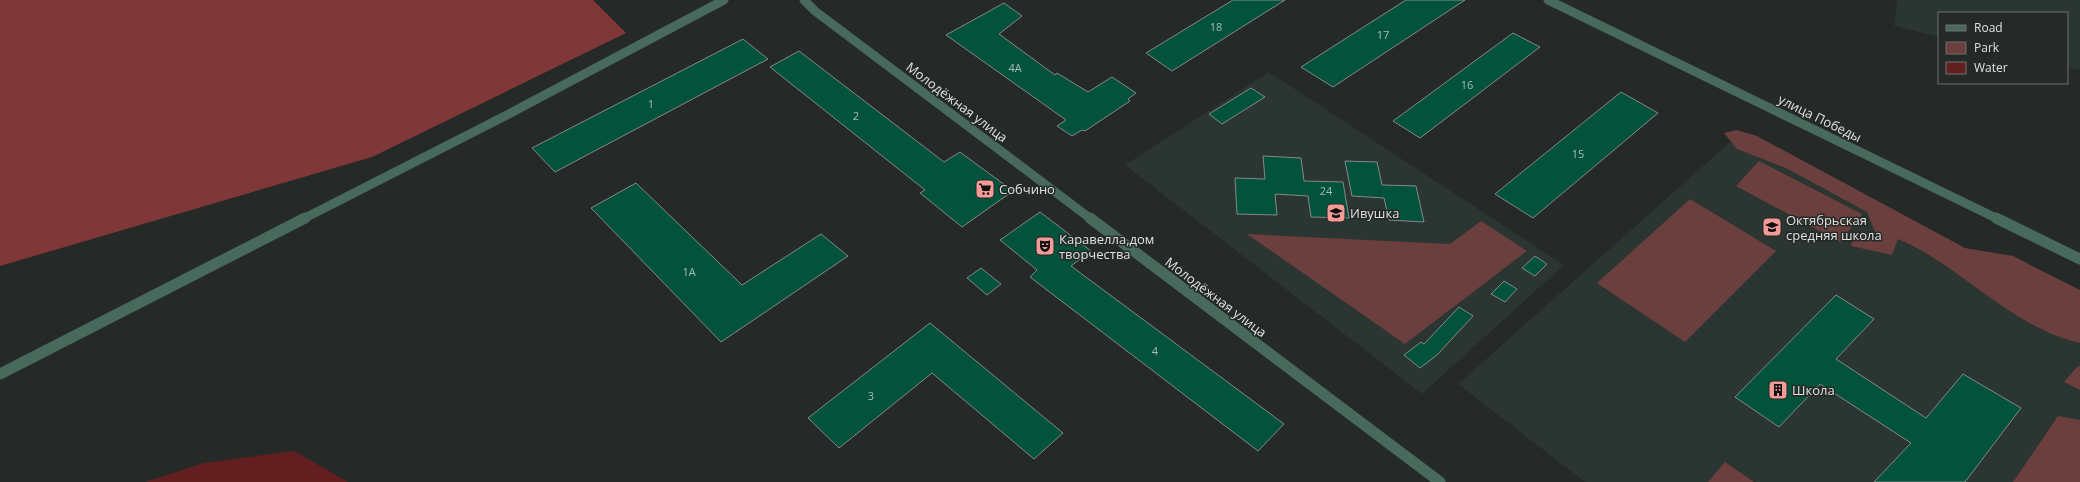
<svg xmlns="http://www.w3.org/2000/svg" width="2080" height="482" font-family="'Open Sans',sans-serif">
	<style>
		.built { fill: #2b3531 }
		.green { fill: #6a3f3d }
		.forest { fill: #7f3837 }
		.water { fill: #631f20 }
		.building { fill: #03523c; stroke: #858987 }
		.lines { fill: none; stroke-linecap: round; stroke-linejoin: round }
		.minor-far1 { stroke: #486a5c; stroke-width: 9 }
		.minor { stroke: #486a5c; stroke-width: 11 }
		.labels { text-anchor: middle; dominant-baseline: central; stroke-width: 3; stroke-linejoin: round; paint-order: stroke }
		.number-label { font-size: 11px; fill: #a7bdb7 }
		.street-label { font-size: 13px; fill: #dee1e0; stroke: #252927 }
		.poi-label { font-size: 13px; fill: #dee1e0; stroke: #252927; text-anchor: start }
	</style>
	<rect width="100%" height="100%" fill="#252927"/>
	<!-- built -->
	<g class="built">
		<polygon points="1897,0 2080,0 2080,70 2067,67 2067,13 1939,13 1939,37 1894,26"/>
		<polygon points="1269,72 1564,265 1422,394 1125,165"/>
		<polygon points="1740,133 2080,321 2080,482 1585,482 1458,384"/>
	</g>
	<!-- green -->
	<g class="green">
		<path d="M1737,130l20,6 208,112 48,8 67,34v53c-70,-16 -118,-77 -182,-104l-6,16 -41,-9 3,-12 21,-2 -8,-20 -81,-44 -49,-19 -13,-16z"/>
		<polygon points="1759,161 1862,214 1840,242 1736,186"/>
		<polygon points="1690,199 1776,251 1685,342 1597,283"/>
		<polygon points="1481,221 1527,251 1405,344 1247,234 1450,244"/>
		<polygon points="2080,366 2080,390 2064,382 2077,367"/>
		<polygon points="2058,416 2080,420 2080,482 2013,482"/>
		<polygon points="1725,462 1754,482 1708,482"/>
	</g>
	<!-- forest -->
	<polygon class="forest" points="0,0 593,0 626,33 372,157 0,266"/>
	<!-- water -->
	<polygon class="water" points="294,451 348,482 145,482 204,463"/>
	<!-- building -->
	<g class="building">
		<polygon points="1233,0 1285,0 1172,71 1146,53"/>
		<polygon points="1406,0 1465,0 1333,87 1301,67"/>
		<polygon points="1004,3 1022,16 999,34 1055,75 1057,73 1088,92 1112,77 1136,93 1128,99 1130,101 1085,131 1082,130 1072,136 1057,126 1066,120 946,35"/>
		<polygon points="1513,33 1540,47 1420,138 1393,121"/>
		<polygon points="743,39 768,59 555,172 532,148"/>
		<polygon points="799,51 944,162 960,152 1013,191 962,227 920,193 925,190 770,67"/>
		<polygon points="1251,88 1265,97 1222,124 1209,114"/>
		<polygon points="1621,92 1658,113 1533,218 1495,194"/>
		<polygon points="1263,156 1301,158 1304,181 1343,182 1349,218 1311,217 1308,196 1275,194 1277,215 1237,214 1235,178 1265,179"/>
		<polygon points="1345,161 1377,162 1382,185 1416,186 1424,222 1389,220 1384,198 1352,196"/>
		<polygon points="636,183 742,285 821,234 848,256 721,342 591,208"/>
		<polygon points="1040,212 1091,251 1071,266 1284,424 1258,451 1030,277 1037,270 1000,240"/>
		<polygon points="1535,256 1547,264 1535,276 1522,268"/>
		<polygon points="981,268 1001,284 987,295 967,278"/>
		<polygon points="1504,281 1517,289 1505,302 1491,294"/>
		<polygon points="1836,295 1874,319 1836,359 1926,418 1963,374 2021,408 1965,482 1874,482 1911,443 1820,384 1779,427 1735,397"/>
		<polygon points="1459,307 1473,316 1437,355 1420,368 1404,355 1421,342 1424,344"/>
		<polygon points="930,323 1063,433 1034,459 932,373 839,448 808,418"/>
	</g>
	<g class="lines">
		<!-- minor-far1 -->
		<g class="minor-far1">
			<polyline points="804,0 815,11 1091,219"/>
			<polyline points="1548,0 1998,219"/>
			<polyline points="303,219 503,117 724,0"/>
		</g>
		<!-- minor -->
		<g class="minor">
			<polyline points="1090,218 1440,482"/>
			<polyline points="1996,218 2080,259"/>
			<polyline points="0,374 305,218"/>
		</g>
	</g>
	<!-- icons -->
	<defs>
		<symbol id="supermarket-square" viewBox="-11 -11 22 22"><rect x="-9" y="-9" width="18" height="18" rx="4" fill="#f59b97" stroke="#252927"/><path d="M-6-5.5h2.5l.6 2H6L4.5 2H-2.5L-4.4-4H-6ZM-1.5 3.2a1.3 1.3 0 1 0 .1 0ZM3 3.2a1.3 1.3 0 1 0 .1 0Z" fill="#111"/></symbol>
		<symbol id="school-square" viewBox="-11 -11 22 22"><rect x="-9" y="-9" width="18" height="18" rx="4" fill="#f59b97" stroke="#252927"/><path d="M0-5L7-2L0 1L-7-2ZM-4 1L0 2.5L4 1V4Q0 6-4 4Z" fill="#111"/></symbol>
		<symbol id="theatre-square" viewBox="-11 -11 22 22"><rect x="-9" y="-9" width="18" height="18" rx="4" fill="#f59b97" stroke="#252927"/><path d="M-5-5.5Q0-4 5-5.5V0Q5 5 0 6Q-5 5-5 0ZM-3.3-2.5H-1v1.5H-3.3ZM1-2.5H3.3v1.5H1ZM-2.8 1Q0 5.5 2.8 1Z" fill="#111"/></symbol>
		<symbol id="building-square" viewBox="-11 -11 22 22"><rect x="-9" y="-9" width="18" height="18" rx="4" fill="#f59b97" stroke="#252927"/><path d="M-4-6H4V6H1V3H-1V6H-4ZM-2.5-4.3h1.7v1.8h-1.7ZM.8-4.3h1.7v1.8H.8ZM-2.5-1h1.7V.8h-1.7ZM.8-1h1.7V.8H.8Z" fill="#111"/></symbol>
	</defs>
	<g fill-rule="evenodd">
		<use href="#supermarket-square" x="974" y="178" width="22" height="22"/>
		<use href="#school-square" x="1325" y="202" width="22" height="22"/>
		<use href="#school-square" x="1761" y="216" width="22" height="22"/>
		<use href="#theatre-square" x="1034" y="235" width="22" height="22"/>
		<use href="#building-square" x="1767" y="379" width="22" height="22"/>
	</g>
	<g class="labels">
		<!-- number labels -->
		<g class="number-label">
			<text x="1216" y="26">18</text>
			<text x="1383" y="34">17</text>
			<text x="1015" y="67">4А</text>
			<text x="1467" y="84">16</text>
			<text x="651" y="103">1</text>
			<text x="856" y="115">2</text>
			<text x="1578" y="153">15</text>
			<text x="1326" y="190">24</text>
			<text x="689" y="271">1А</text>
			<text x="1155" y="350">4</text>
			<text x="871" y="395">3</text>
		</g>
		<!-- street labels -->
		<g class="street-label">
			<text transform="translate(957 102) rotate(37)">Молодёжная улица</text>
			<text transform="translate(1820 118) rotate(26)">улица Победы</text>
			<text transform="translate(1216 297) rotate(37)">Молодёжная улица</text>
		</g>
		<!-- poi labels -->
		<g class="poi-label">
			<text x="999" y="189">Собчино</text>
			<text x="1350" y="213">Ивушка</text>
			<text x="1786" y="220">Октябрьская<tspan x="1786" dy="15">средняя школа</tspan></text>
			<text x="1059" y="239">Каравелла,дом<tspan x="1059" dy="15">творчества</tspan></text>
			<text x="1792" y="390">Школа</text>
		</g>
	</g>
	<!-- legend -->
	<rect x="1938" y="12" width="130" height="72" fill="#252927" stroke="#6f7371"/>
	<rect x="1946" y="25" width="20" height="6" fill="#486a5c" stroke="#6f7371"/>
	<text x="1974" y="32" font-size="12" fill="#dee1e0">Road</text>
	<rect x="1946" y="42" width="20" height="12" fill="#6a3f3d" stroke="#6f7371"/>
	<text x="1974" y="52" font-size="12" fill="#dee1e0">Park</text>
	<rect x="1946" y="62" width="20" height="12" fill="#631f20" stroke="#6f7371"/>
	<text x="1974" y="72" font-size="12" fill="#dee1e0">Water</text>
</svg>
